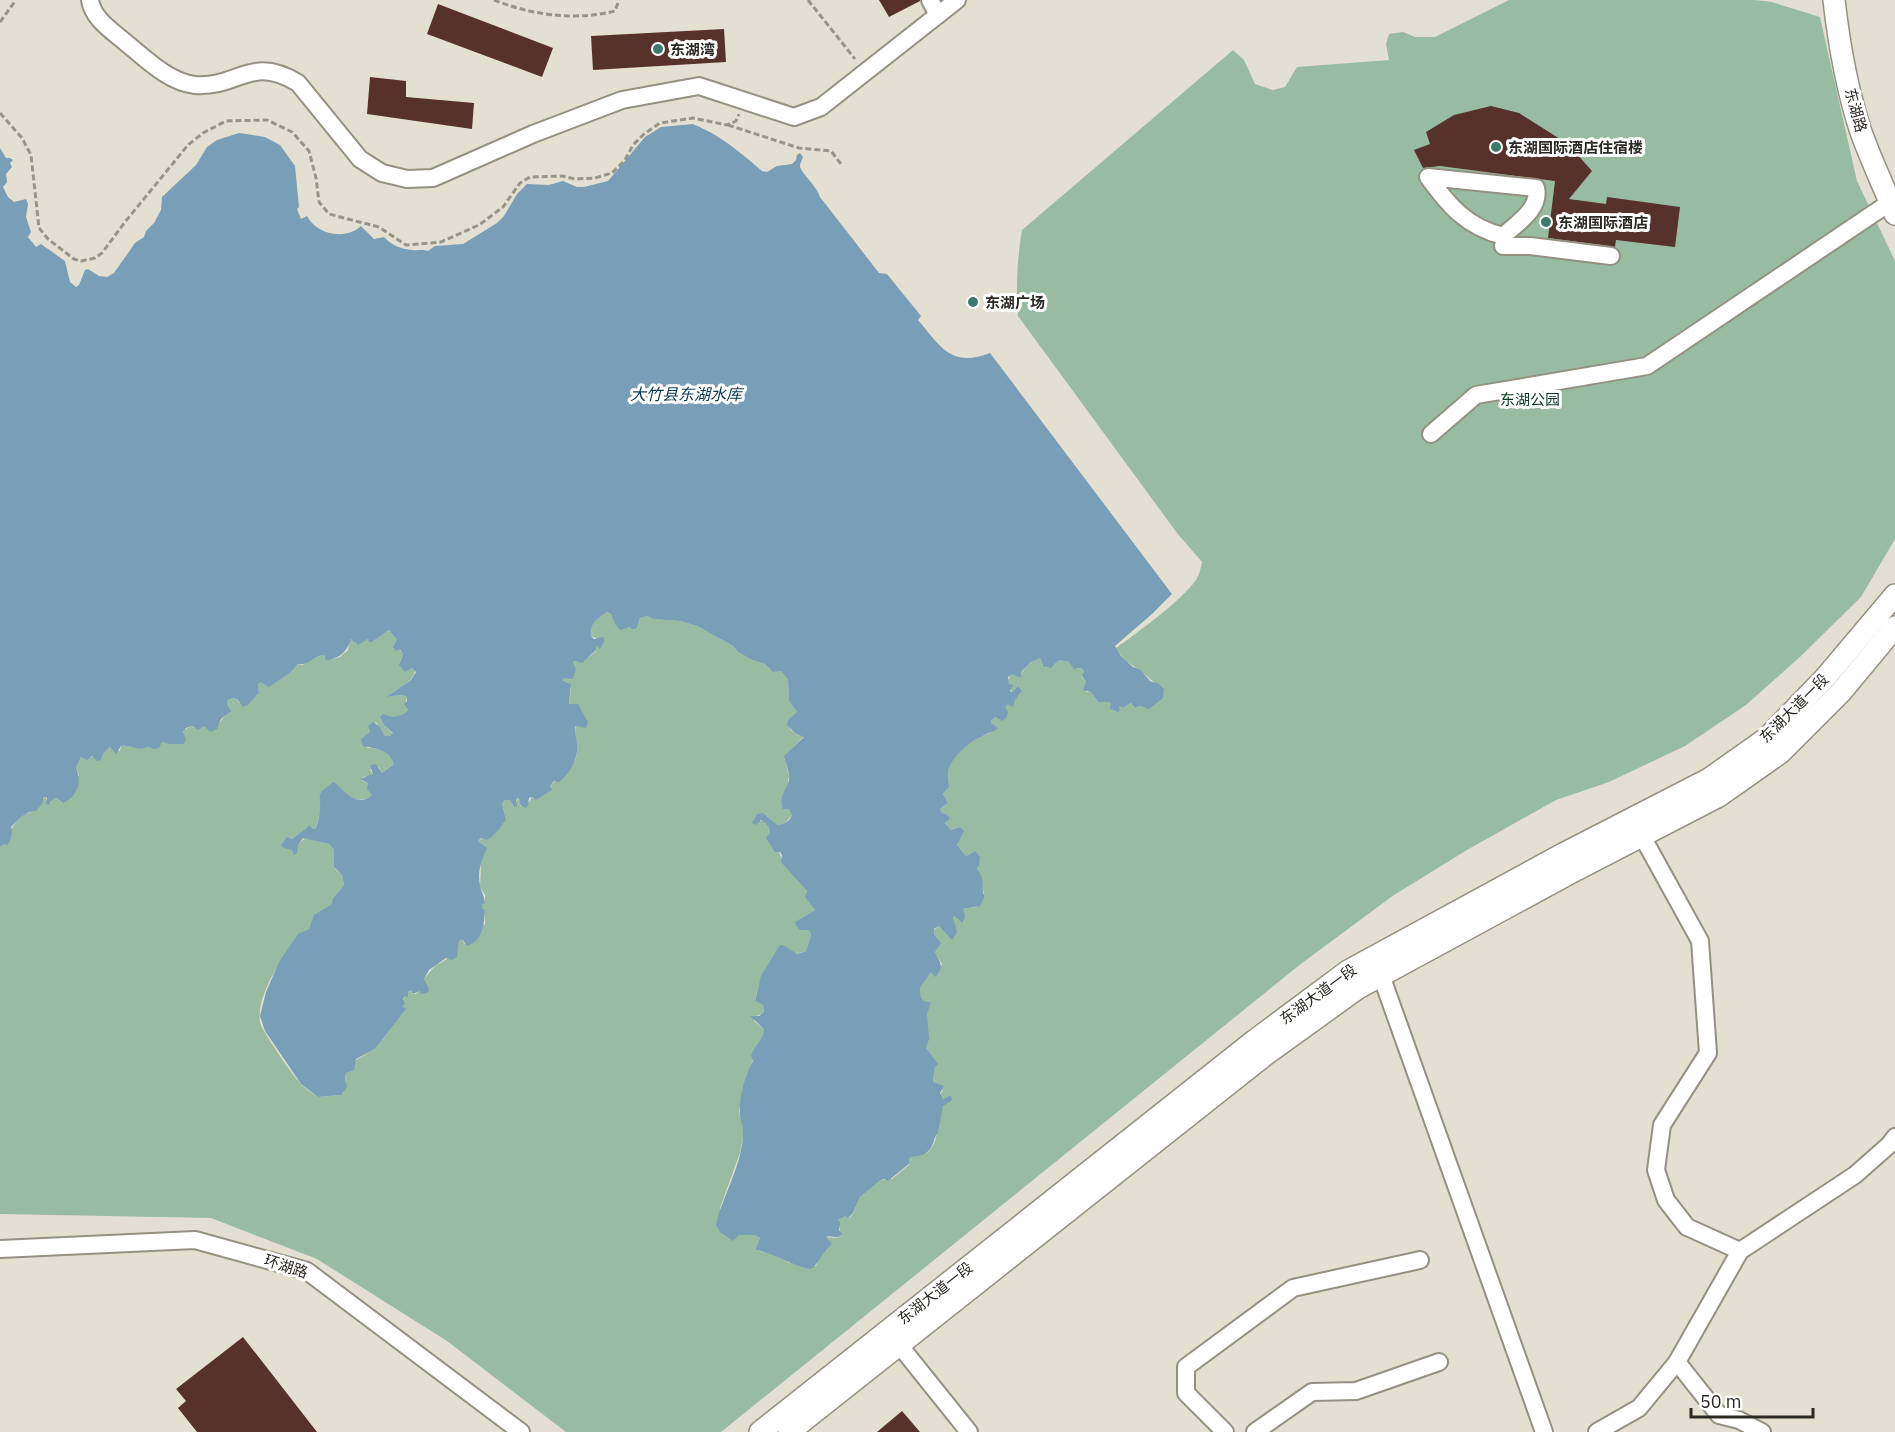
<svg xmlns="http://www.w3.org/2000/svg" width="1895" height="1432" font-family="'IBM Plex Sans','Noto Sans SC',sans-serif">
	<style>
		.green { fill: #98bca2 }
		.water { fill: #799eb8 }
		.building { fill: #57312c }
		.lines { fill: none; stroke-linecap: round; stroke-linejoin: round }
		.minor-casing { stroke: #949082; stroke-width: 20 }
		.major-casing { stroke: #949082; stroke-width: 24 }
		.path { stroke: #979489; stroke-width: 3; stroke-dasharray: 6 3; stroke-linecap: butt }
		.minor { stroke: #fff; stroke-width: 16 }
		.major { stroke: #fff; stroke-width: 21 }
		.poi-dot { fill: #3b7b69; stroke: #fff; stroke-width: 2 }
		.labels { text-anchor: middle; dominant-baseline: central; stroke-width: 6; stroke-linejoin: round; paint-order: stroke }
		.poi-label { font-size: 15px; font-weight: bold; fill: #2b2924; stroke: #fff; text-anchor: start }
		.street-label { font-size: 15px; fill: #2b2924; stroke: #fff }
		.park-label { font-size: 15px; fill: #09381e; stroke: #fff }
		.water-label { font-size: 16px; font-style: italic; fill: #063853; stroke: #fff }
	</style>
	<rect width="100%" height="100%" fill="#e4e0d1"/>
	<!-- green -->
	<path class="green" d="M1509,0h246l17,2 48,15 37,164 38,80v278l-34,58 -60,59 -55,49 -61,41 -76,36 -53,18 -89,50 -73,45 -92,68 -581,469h-155l-119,-91 -130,-82 -106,-41 -211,-4v-367l5,-3c6,-16 13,-31 31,-33l9,-14 4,7 1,-2 6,-4 5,4 18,-27 -3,-7 5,-11c12,3 20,-4 29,-10l10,4 1,-5c9,-2 18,5 27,1l5,2 9,-7 18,2 4,-14 8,-4 2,2 10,-3 6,7c9,-5 11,-13 18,-19l-1,-9 1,-4 5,-2 4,1 2,4 10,1 10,-11 -1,-8 2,-3 9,4 22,-14 7,-8 4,1 19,-10h3l2,6 14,-4 8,-7 1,-8 3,-4 4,6 12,-5 4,3 17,-12 8,10 -1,3 7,12 -3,7 15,8c-1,13 -19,18 -28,27l14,-2 6,2 -2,7 3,6 -1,3 -8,3h-12l-2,10 8,8 -3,2h-5l-9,-14 -6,9 -3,17c13,-1 23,4 28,15l-13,10 -3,-6 -9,3 3,3 -2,3 -8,1 -2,3 7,3 4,12c-16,12 -26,-1 -38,-12l-14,10 1,16 -5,19 -3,1 -3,-4 -18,14v11l13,-12 24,6 5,6 1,19 7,6 2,10 -11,13v6c-10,8 -20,11 -23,25 -21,13 -58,70 -49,96 4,10 34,54 42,61 5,4 10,8 15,11l24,-2 2,-3 2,-19 6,-3 4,-10 19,-11 30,-39 -3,-4c1,-7 3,-12 9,-16l2,4h3l10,-9 -2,-6 11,-13 22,-13 2,-12 3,-3 2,6 21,-20v-13l-3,-3v-3l3,-2v-8l-5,-8 2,-43 -4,-3c11,-9 18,-6 28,-21l-4,-17 3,-3h5l4,7 4,-9 2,2v6l9,-4 3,-5 2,2 17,-11 -1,-2c14,-15 29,-17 27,-43 -1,-7 -3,-12 -1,-19l3,3 7,-8 -8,-14 -9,-1 2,-16 -2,-5 -6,-1 1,-4h9l3,-9 -3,-7 16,-5 7,-6v-6l4,3 4,-6 -13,-6c-1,-13 6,-17 16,-24l4,2 3,7 10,7 6,-1 2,3 5,-2 3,-10 7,-2 6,3 27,2 17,5 36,20 5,6 14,8 13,4 5,5 11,2 7,9 1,21 8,11v3l-9,5 2,9 7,6 7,1 -20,21 5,19 -1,7v26l4,6 -8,10h-6l-11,-9 -10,5h7l6,9 14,34 23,27 -1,6 9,13 -19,12 13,8 2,5 -5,16 -10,3 -11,-8c-19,21 -24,27 -30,55l8,4 1,8 -8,3 -2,5 10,8v4l-18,43 -7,35 5,20 -4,22 -20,55 19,27h15l6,3 -5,12 20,5 14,8 27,3 4,-10 11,-12 -5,-7 11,1 4,-2 -3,-16 7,-5 4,3 4,-4 7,-17 21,-17 11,-1 18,-15 -1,-5c7,-6 15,-1 21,-9 10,-12 6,-29 12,-42 2,-5 6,-8 9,-13l-8,4 -3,-4 3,-5 -10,-8 2,-15 -9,-19v-34l5,-12 -7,-1 -3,-4 -1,-9 11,-17 4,5 7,-12 -7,-12 3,-13 -4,-5v-4l5,-4 4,3 13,3 -3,-15 2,-2 6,7 2,-13 13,-2 9,-10 -8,-29 2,-9 -4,-8 -9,5 -9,-11 3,-18 -9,3 -6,-7 4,-5 -3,-4 -4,-1 -2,-4 8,-6 -5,-9 6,-7c0,-5 -1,-11 -1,-15 2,-18 28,-35 43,-39v-12l4,-4 5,3 5,-10 -1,-3c7,-6 12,-7 18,-16l-4,-5 -6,6 -4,-11 3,-7h5l3,4c5,-10 11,-17 21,-20l4,10 9,-2 6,-6 10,2 8,7 4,-1 3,3 -2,6 4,5v10h5l7,10 11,-1 2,4 -2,4 7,3 3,-6 4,2 8,-5 4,5 6,-2 13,-24c-5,-3 -7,-7 -12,-10 -12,-9 -17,-10 -26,-24 22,-16 64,-46 80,-68 3,-5 5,-12 6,-18l-25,-29 -159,-217c-2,-30 -1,-57 4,-86l211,-180 11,10 11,24 18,6 12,-3 12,-20 92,-7 -3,-16 3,-10 14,-2 12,5h20z"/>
	<!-- water -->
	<path class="water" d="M693,124c27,11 47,28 69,47l5,1 10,-6 15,-2 4,-4 1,-5 3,-2 3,4c-1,3 -3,6 -3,9 0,6 17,20 20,31l59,76 8,1 34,42 -3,4c23,27 33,48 72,33l182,241 -20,20 -37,32 6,10 12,11 8,3 9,11 9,3 5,5 -1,9 -14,11 -8,-3 -6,2 -4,-5 -8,5 -4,-2 1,5 -3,1 -8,-3 2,-5 -2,-2h-11l-7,-10 -8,-2 3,-8 -4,-6 2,-5 -3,-3 -7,1 -5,-7 -10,-2 -8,8 -5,-1 -2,1 -4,-10 -9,4 -9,9 -2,7 -7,-4 -5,3 1,7 4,1 -3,6 2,1 6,-6 4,5 -7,9 -2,7 -5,-3 -3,3 3,5 -2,6 -4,3 -7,-4 -4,4v2l7,5c-6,5 -11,5 -17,9 -12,5 -31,21 -33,35 0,5 1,10 1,15l-6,7 5,9 -8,6 2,4 4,1 4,4 -5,5 6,7 9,-3 4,4 -7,14 9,11 9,-5 5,6 -1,9 -2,2 5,10 1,15 2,3 -5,10 -17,3 2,8 -3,6 -7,-7 -2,1 4,15 -5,8 -13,-14 -5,3v5l7,9 -6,9c5,10 10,15 0,25l-4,-5 -11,16 1,9 3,4 7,1 -4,12 2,25 -3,9 12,16 -3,3 -2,15 11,4 -4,7 3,6 8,-4 1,5 -9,6 -5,27c-6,6 -3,14 -12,20 -6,5 -11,1 -17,6l1,4 -22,18 -4,-2 -3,1 -21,17 -7,16 -5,5 -3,-2 -7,4 2,2 -1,8 3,4c-5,7 -10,0 -16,3l6,7c-10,8 -13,20 -21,25 -20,-3 -36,-16 -56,-19l5,-12 -6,-3h-15l-6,6 -13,-9 -4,-7c7,-31 27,-61 27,-93 0,-6 -3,-12 -3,-18 -2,-13 6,-43 13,-53l-2,-5c3,-10 13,-17 13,-27l-14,-13h9l5,-4 -1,-7 -8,-4 6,-25 19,-31 5,1 12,8 9,-3 5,-16 -2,-5h-9l-4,-4 -1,-4 20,-12 -10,-13 2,-6 -26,-29 1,-7 -2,-3h-5l-9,-14 4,-5c0,-5 -5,-11 -9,-13l-5,5 -4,-2 5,-9 6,-1 15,12c7,-1 11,-3 14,-10l-4,-6h-5c-6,-16 8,-22 6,-33 0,-5 -4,-14 -5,-20l20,-19 -8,-3 -9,-9 1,-5 9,-8 -8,-11 -1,-21 -7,-9 -8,1 -8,-8 -13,-4 -14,-8 -5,-6 -36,-20 -17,-5 -27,-2 -6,-3 -7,2 -3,10 -5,2 -2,-3 -10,3 -5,-6 -4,-10 -4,-2c-10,7 -17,11 -16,24l3,3 10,-2v5l-4,7 -4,-3v4l-14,13 -6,-2 -3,1 3,7 -3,10 -9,-1 -1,3 8,3 -2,20h9l10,18 -2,6 -11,-2c-1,6 2,12 2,18 2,14 -8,31 -18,38l-5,-1 -4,5 2,4 -2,1 -14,9 -4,-3 -3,1 -1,8 -2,2 -6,-3v-5l-2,-2 -2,2 1,6 -3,1 -4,-7h-5l-3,3 4,17c-6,8 -11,15 -19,20l-6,-2 -3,3 9,7c-5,11 -10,24 -7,37 1,7 4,9 5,18l-3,2v3l3,2c-1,16 -2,30 -18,36l-5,-7 -3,2 -2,16 -5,3 -6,-2 -17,12 -5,9 5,10 -2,4 -6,1 -1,-3 -7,3 -2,-4 -3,2v5l-3,-1 -2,3 2,5 -3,2 4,3 -31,40 -19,10 -2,11 -8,3 -1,7 2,6 -5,9 -24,2 -17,-13 -36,-53 -5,-15 6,-24 13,-30 19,-28 11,-5 5,-14 18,-11 1,-6 11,-13 -2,-10 -8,-8v-17l-5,-6 -26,-6 -5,7 -1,8 -3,2 -2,-5 -8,-2 -3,-3 6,-8 5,2 18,-14 3,4 3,-1c2,-6 4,-14 4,-20 1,-17 -5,-12 12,-25l2,-1c12,11 23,26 38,13l-5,-6 1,-6 -8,-4 13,-5 -3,-9 6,-1 6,9 12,-9c-5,-15 -17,-15 -31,-18l-2,-7 9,-7 -2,-6 5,-4 6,4 6,10h5l3,-3 -8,-7 -5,-9 3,-3c8,4 20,3 25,-4l-4,-6 3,-3v-4l-6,-2 -15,2 25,-17 5,-8 -4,-4 -7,4 -6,-7 4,-10 -3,-6 -4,2 -3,-4 4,-7 -8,-10 -17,12h-3l-1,-3 -10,6 -7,-6c-5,14 -10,18 -25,22l-2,-6c-10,0 -14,11 -26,9l-7,8 -22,15 -9,-5 -2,3 1,8 -10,11 -6,3 -6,-8 -4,-1 -5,2 -1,5 4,6 -10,8 -4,10 -7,3 -6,-6 -6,4 -6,-4 -6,2 -3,4 3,7 -2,5h-14l-8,-2 -3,6 -6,1 -5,-2c-11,5 -16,-3 -27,-1l-5,8 -6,-7 -7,6 -2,7 -4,1 -5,-5 -5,4 -6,-3 -5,11c6,14 2,28 -13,35l-7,-5 -6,4 -1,3 -3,-1 1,-6 -3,-1 -2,7 -6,7 -7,1 -8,5 -10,10c2,5 0,15 -5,19l-1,-2 -5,3v-699l6,10h4l3,2 -3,3 2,4 -6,7 1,8 -4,5 5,10 6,5 12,-3 2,5 -2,13 5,15 -3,5 8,10 5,-3 24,17 5,21 6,5 3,-2 6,-15 3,-1 11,7 8,1 7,-4 21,-30 9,-6 2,-6 8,-8 7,-13 1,-13 34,-32 11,-18 10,-7 22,-7 26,4 15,8 15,21 4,41 -2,2 4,10 6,-3c9,18 38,25 54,10l13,13 10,-2c7,8 17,12 28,13 7,1 10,-1 16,1l7,-5 28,-2 34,-21 7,-7 13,-22 10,-10 22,1 14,-4 14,6h7l24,-6 37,-44 16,-10z"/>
	<!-- building -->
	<g class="building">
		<polygon points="879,0 920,0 920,1 889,17"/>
		<polygon points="438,4 553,48 542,77 427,34"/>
		<polygon points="724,29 726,62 593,70 591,36"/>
		<polygon points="370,77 406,81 406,97 474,103 472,129 367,114"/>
		<polygon points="1491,106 1519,113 1568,144 1592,171 1569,199 1606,204 1607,197 1680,207 1675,247 1616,240 1615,247 1548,238 1555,181 1440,166 1423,168 1414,150 1430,144 1426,132 1454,115"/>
		<polygon points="243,1337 317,1432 197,1432 178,1408 186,1401 176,1389"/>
		<polygon points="902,1411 920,1432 877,1432"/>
	</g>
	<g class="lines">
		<defs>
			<g id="minor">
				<path d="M90,0c3,19 21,30 35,42 20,16 43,40 70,43 44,3 56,-31 103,-2l62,76 22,14 25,6 26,-1 100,-44 89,-34 77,-14 95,31 27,-10 136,-107"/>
				<polyline points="930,0 938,15"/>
				<path d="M1428,177l108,11c5,21 -20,36 -33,48 -36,-9 -54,-30 -75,-59z"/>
				<polyline points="1503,246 1530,246 1611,256"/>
				<polyline points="1431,434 1476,395 1647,366 1895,199"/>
				<polyline points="1642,836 1700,941 1708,1053 1662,1125 1656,1170 1666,1200 1687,1227 1740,1251"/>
				<polyline points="1377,964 1544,1432"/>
				<polyline points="0,1249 195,1240 307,1271 521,1432"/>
				<polyline points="892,1336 969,1432"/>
				<polyline points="1677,1362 1719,1415 1739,1420 1762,1432"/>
				<polyline points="1225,1432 1186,1393 1186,1367 1293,1288 1420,1260"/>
				<polyline points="1255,1432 1312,1392 1356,1391 1439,1362"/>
				<polyline points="1597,1432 1639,1408 1677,1362 1740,1251 1855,1175 1889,1145 1895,1137"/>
			</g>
			<g id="major">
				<path d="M1834,0c5,44 13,90 27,132 10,28 23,55 34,82"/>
				<polyline points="760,1432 1254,1041 1348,971 1563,854 1709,779 1767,738 1825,678 1895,595"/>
				<polyline points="789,1432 1265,1055 1358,988 1572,872 1719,796 1780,753 1841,692 1895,627"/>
			</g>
		</defs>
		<!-- minor casing -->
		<use href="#minor" class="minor-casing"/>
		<!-- major casing -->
		<use href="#major" class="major-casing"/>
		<!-- path -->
		<g class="path">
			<path d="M494,0c37,15 82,21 121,11l4,-11"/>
			<polyline points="808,0 855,59"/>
			<polyline points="0,22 16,0"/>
			<polyline points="0,113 22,138 31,155 39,228 48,239 74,259 81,261 95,258 102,253 125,222 188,145 203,133 226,121 267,120 292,132 309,151 316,178 319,202 329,214 379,227 406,245 441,242 479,225 503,207 520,183 530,177 562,176 575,179 595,178 612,173 625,160 633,145 644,134 660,123 693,118 727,125 736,121 739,114"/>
			<polyline points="728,125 799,148 831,151 841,164"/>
		</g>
		<!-- minor -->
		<use href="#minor" class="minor"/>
		<!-- major -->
		<use href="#major" class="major"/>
	</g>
	<!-- markers -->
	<g class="poi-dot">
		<circle cx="658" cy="49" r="6"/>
		<circle cx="1496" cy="147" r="6"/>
		<circle cx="1546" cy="222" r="6"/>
		<circle cx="973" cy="302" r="6"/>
	</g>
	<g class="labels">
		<!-- poi labels -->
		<g class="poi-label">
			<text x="670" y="49">东湖湾</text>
			<text x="1508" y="147">东湖国际酒店住宿楼</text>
			<text x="1558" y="222">东湖国际酒店</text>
			<text x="985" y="302">东湖广场</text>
		</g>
		<!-- street labels -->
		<g class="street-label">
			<text transform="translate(1856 110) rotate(75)">东湖路</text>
			<text transform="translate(1794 708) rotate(-45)">东湖大道一段</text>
			<text transform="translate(1318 994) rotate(-36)">东湖大道一段</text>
			<text transform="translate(286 1266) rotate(18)">环湖路</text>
			<text transform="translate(935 1293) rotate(-38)">东湖大道一段</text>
		</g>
		<!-- park labels -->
		<g class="park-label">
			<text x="1530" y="399">东湖公园</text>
		</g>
		<!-- water labels -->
		<g class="water-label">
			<text x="686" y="394">大竹县东湖水库</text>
		</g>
	</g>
	<!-- scale -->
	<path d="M1691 1408v9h122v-9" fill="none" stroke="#2b2924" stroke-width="3"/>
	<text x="1700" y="1408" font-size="18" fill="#2b2924" stroke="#ffffff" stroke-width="4.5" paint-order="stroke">50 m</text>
</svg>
